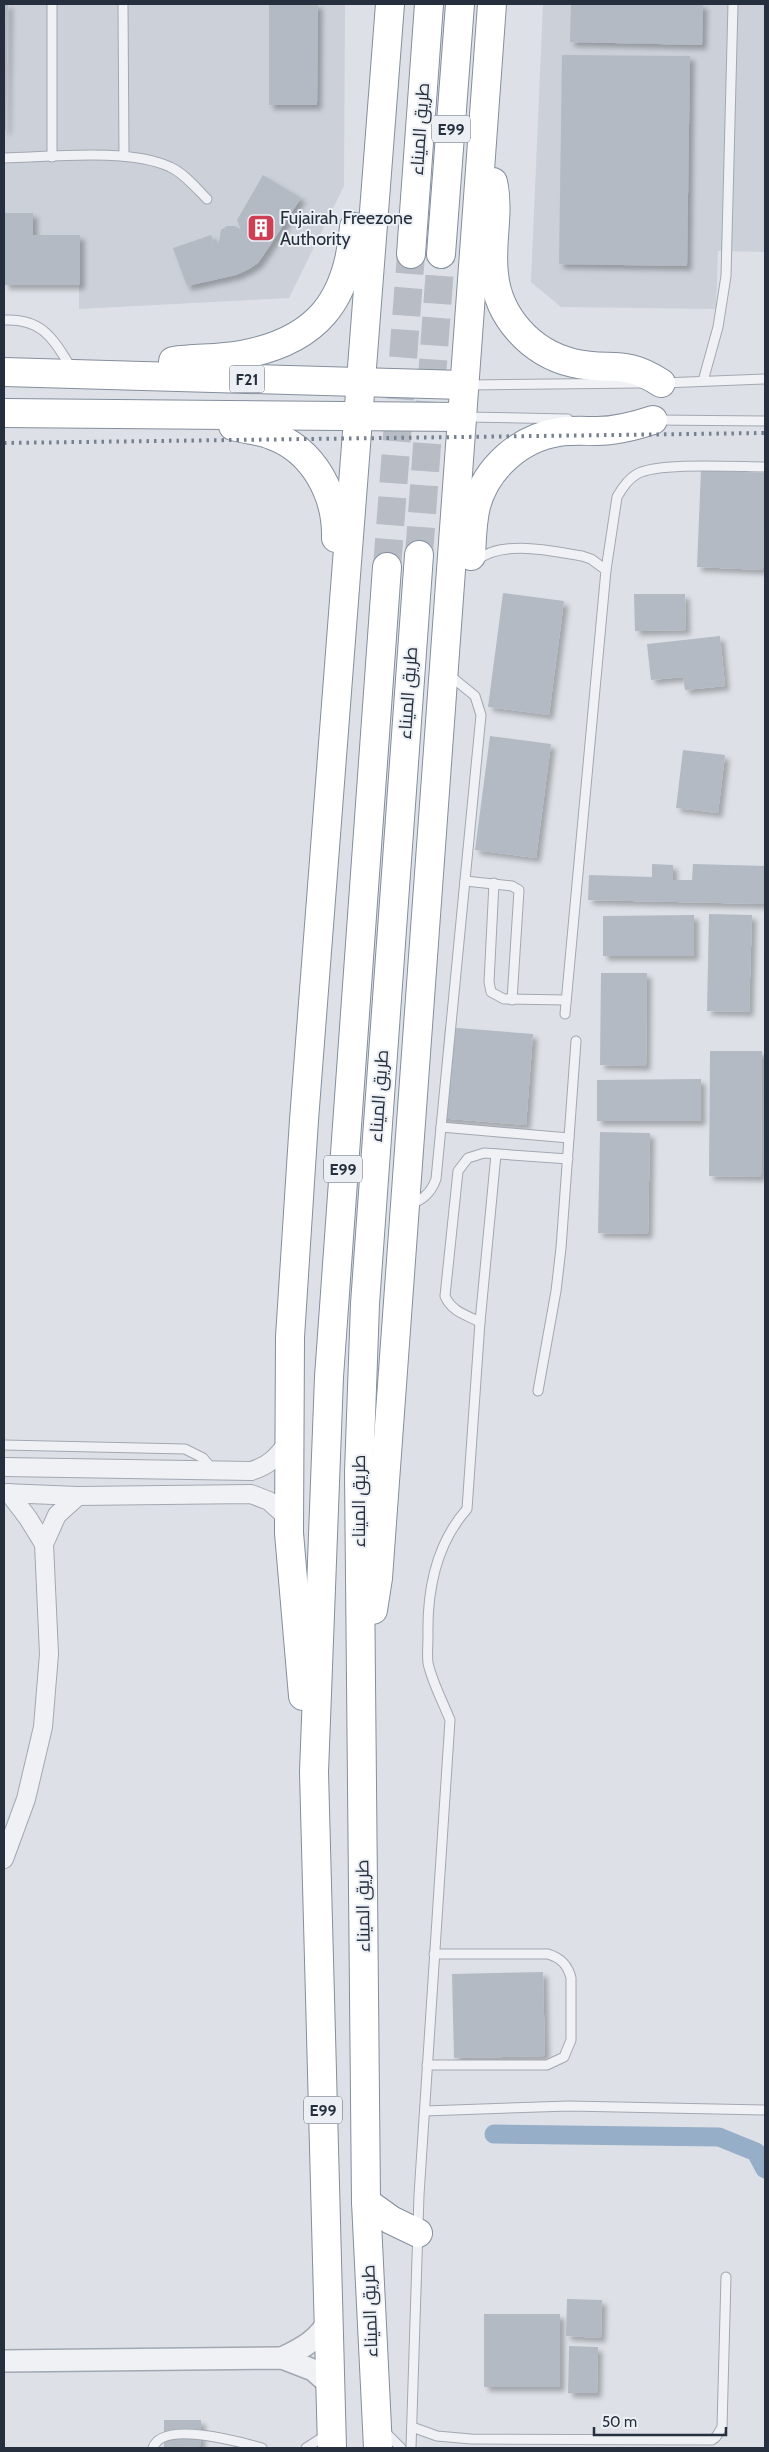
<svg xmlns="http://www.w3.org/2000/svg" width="769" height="2452" font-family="Cabin,Cairo,sans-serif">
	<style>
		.built { fill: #cbd0d9 }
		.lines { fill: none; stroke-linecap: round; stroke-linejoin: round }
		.canal { stroke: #97aec8; stroke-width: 19 }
		.building { fill: #b4bac4; filter: url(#shadow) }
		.trunk-tunnel { stroke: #b8bdc5; stroke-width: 28; stroke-dasharray: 28 14; stroke-linecap: butt }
		.service-casing { stroke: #a2a8b1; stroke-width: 11 }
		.minor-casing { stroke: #a2a8b1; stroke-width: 20 }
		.tertiary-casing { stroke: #a2a8b1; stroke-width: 24 }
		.trunk-casing { stroke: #848e9d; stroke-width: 30 }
		.service { stroke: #eff1f5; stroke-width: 9 }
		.minor { stroke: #eff1f5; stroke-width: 18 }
		.tertiary { stroke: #eff1f5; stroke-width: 21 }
		.trunk { stroke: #fff; stroke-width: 28 }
		.rail { stroke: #768090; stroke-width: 4; stroke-dasharray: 2.5 5; stroke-linecap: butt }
		.labels { text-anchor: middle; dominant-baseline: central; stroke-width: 4; stroke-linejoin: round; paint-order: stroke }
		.shield { fill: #ecf0f5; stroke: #616974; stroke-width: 1 }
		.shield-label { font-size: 16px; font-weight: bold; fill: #262f3d }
		.street-label { font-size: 18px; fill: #262f3d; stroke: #ecf0f5 }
		.poi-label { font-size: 18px; fill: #262f3d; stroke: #ecf0f5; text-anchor: start }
	</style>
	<defs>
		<filter id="shadow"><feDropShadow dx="4.5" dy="4.5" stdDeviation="2.5" flood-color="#0004"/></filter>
	</defs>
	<rect width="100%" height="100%" fill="#dde1e7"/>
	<!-- built -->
	<g class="built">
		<polygon points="4,4 345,4 344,186 289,298 79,309 79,285 4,285"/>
		<polygon points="543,4 765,4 765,252 718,251 716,309 561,307 531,282"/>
	</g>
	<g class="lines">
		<!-- canal -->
		<polyline class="canal" points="494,2134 719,2137 756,2152 765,2169"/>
	</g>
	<!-- building -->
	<g class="building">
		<polygon points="4,4 8,4 6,130 4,130"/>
		<polygon points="269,4 318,4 317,105 269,105"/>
		<polygon points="571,4 703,4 702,45 570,42"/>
		<polygon points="562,55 690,56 687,266 559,264"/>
		<polygon points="263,175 301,198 269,247 258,263 249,269 236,275 187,286 173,248 211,235 215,244 219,242 221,230 227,226 235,226 241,230 237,220"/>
		<polygon points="4,213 33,213 33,235 80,235 80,285 4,285"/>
		<polygon points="701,470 765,473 763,570 697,567"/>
		<polygon points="503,593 564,601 549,715 488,707"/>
		<polygon points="634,594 685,594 686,630 635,631"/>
		<polygon points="720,636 725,686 685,690 683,677 651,680 647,644"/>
		<polygon points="490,736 551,744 536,858 475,850"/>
		<polygon points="683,750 725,755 718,813 676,808"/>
		<polygon points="652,864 673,865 673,880 692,880 693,864 765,866 765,904 588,900 589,875 652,877"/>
		<polygon points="709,914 752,915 749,1012 707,1011"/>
		<polygon points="694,915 694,956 603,956 603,916"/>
		<polygon points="601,973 647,973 646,1066 600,1065"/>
		<polygon points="445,1027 533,1034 526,1125 438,1118"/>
		<polygon points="710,1051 762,1051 761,1177 709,1176"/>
		<polygon points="701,1079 701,1121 597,1121 597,1080"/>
		<polygon points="600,1132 650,1133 648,1234 598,1233"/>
		<polygon points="543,1972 545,2056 454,2058 452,1974"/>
		<polygon points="567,2299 602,2300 601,2338 566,2336"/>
		<rect x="484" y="2314" width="76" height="73"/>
		<polygon points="569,2346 598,2347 597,2393 568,2393"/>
		<polygon points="164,2420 201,2420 201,2446 164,2447"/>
	</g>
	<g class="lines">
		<!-- trunk-tunnel -->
		<g class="trunk-tunnel">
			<polyline points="419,555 441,254"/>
			<polyline points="387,567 411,254"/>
		</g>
		<defs>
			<g id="service">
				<polyline points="52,4 52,157"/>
				<polyline points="123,4 124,156"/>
				<path d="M4,158c46,-1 125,-10 166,9 14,6 27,22 37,32"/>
				<path d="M4,320c39,-2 49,19 68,49"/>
				<polyline points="703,381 718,327 726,276 733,4"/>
				<polyline points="663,383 765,379"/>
				<polyline points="468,385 640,383"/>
				<polyline points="466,417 568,419"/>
				<polyline points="656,420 765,421"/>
				<path d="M476,561c25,-22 76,-10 106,-5l9,3 15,11"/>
				<polyline points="465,881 512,886 519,890 512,1000"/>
				<polyline points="494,883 489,982 491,992 504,999 566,1000"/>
				<path d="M565,1014l41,-444 11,-73c5,-9 11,-18 20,-23 21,-12 101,-7 128,-7"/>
				<polyline points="441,1127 569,1138"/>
				<path d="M408,1205c15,-5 23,-12 28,-26l45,-464 -6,-19 -27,-22"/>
				<path d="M480,1322c-14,-7 -29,-11 -35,-26l13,-125 10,-13 16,-5 84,6"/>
				<polyline points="538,1391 556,1291 561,1248 576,1041"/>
				<polyline points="4,1445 185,1449 203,1458 214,1471"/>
				<path d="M427,2065h120l17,-8 7,-17v-62c-3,-13 -10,-20 -23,-24h-114"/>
				<polyline points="425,2111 569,2106 765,2110"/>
				<polyline points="412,2427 437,2436 471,2439 712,2440 716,2437 722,2427 726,2277"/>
				<polyline points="384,2431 401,2448"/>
				<path d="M153,2448c9,-28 87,-6 109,0"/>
				<polyline points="306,2448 328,2434"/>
				<path d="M411,2448l8,-253 31,-475c-7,-18 -18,-38 -22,-57 -1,-8 0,-18 0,-27 -1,-46 8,-92 39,-127l13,-187 16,-168"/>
			</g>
			<g id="minor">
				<path d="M4,1467l247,4c18,-5 27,-15 38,-30"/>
				<polyline points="4,1493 78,1496 251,1494 269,1501 289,1519"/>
				<polyline points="9,1493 28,1518 44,1544"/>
				<polyline points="4,1859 26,1799 43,1727 49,1654 44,1544 57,1515 78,1496"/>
			</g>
			<g id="tertiary">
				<path d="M282,2358c21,-10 36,-18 48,-39"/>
				<polyline points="4,2361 282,2358 313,2370 330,2385"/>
			</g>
			<g id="trunk">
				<path d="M493,182c7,31 -3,61 1,92 4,43 37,79 79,89 38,9 50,-5 88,20"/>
				<polyline points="411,254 429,4"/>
				<polyline points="441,254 460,4"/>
				<path d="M173,361c22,-3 46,-2 68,-6 76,-14 107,-54 113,-128"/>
				<polyline points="4,372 463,385"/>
				<polyline points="4,413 462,417"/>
				<path d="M233,426c13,4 26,4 38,9 43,15 66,60 65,103"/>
				<path d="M471,556c1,-17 1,-34 5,-50 10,-38 44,-68 83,-74 13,-2 26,-1 38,-1 20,0 38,-5 56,-11"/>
				<polyline points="373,1610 378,1578 492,4"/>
				<polyline points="303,1696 289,1533 290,1337 304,1120 390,4"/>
				<polyline points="366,2202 391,2220 418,2233"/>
				<polyline points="332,2448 314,1772 329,1377 387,567"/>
				<polyline points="378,2448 366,2202 359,1472 365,1304 419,555"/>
			</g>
		</defs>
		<!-- service casing -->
		<use href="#service" class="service-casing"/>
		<!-- minor casing -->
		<use href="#minor" class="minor-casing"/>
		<!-- tertiary casing -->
		<use href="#tertiary" class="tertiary-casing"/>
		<!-- trunk casing -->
		<use href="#trunk" class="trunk-casing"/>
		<!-- service -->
		<use href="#service" class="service"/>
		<!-- minor -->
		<use href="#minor" class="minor"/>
		<!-- tertiary -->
		<use href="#tertiary" class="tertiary"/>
		<!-- trunk -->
		<use href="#trunk" class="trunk"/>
		<!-- rail -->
		<polyline class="rail" points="4,443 765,433"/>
	</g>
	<!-- icons -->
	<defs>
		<symbol id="building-square" viewBox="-11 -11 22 22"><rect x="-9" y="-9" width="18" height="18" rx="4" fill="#ce3f54" stroke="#ecf0f5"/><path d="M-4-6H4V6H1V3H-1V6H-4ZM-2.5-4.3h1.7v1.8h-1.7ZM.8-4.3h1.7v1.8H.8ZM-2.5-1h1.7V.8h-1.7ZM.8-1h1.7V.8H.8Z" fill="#fff"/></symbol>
	</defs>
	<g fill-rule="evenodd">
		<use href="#building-square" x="245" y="212" width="32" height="32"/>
	</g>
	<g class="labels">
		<!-- shield labels -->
		<g class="shield">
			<rect x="432" y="115.5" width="38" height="27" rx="4"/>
			<rect x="229.5" y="365.5" width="35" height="27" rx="4"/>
			<rect x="324" y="1155.5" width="38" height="27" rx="4"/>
			<rect x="304" y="2096.5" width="38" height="27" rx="4"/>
		</g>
		<g class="shield-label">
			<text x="451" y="129">E99</text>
			<text x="247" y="379">F21</text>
			<text x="343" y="1169">E99</text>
			<text x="323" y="2110">E99</text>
		</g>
		<!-- street labels -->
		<g class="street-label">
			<text transform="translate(420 129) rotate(-86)">طريق الميناء</text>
			<text transform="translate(408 693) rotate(-86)">طريق الميناء</text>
			<text transform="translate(379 1096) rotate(-86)">طريق الميناء</text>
			<text transform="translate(359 1501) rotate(-90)">طريق الميناء</text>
			<text transform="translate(363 1906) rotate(-91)">طريق الميناء</text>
			<text transform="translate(370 2311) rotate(-92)">طريق الميناء</text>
		</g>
		<!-- poi labels -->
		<g class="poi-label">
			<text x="280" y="218">Fujairah Freezone<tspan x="280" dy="21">Authority</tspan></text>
		</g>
	</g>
	<!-- border -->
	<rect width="769" height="2452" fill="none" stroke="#262f3d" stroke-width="10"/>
	<!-- scale -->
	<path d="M594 2427v8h132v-8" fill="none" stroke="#262f3d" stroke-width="2.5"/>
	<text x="602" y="2427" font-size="15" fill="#262f3d" stroke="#ecf0f5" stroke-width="4" paint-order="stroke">50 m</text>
</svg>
